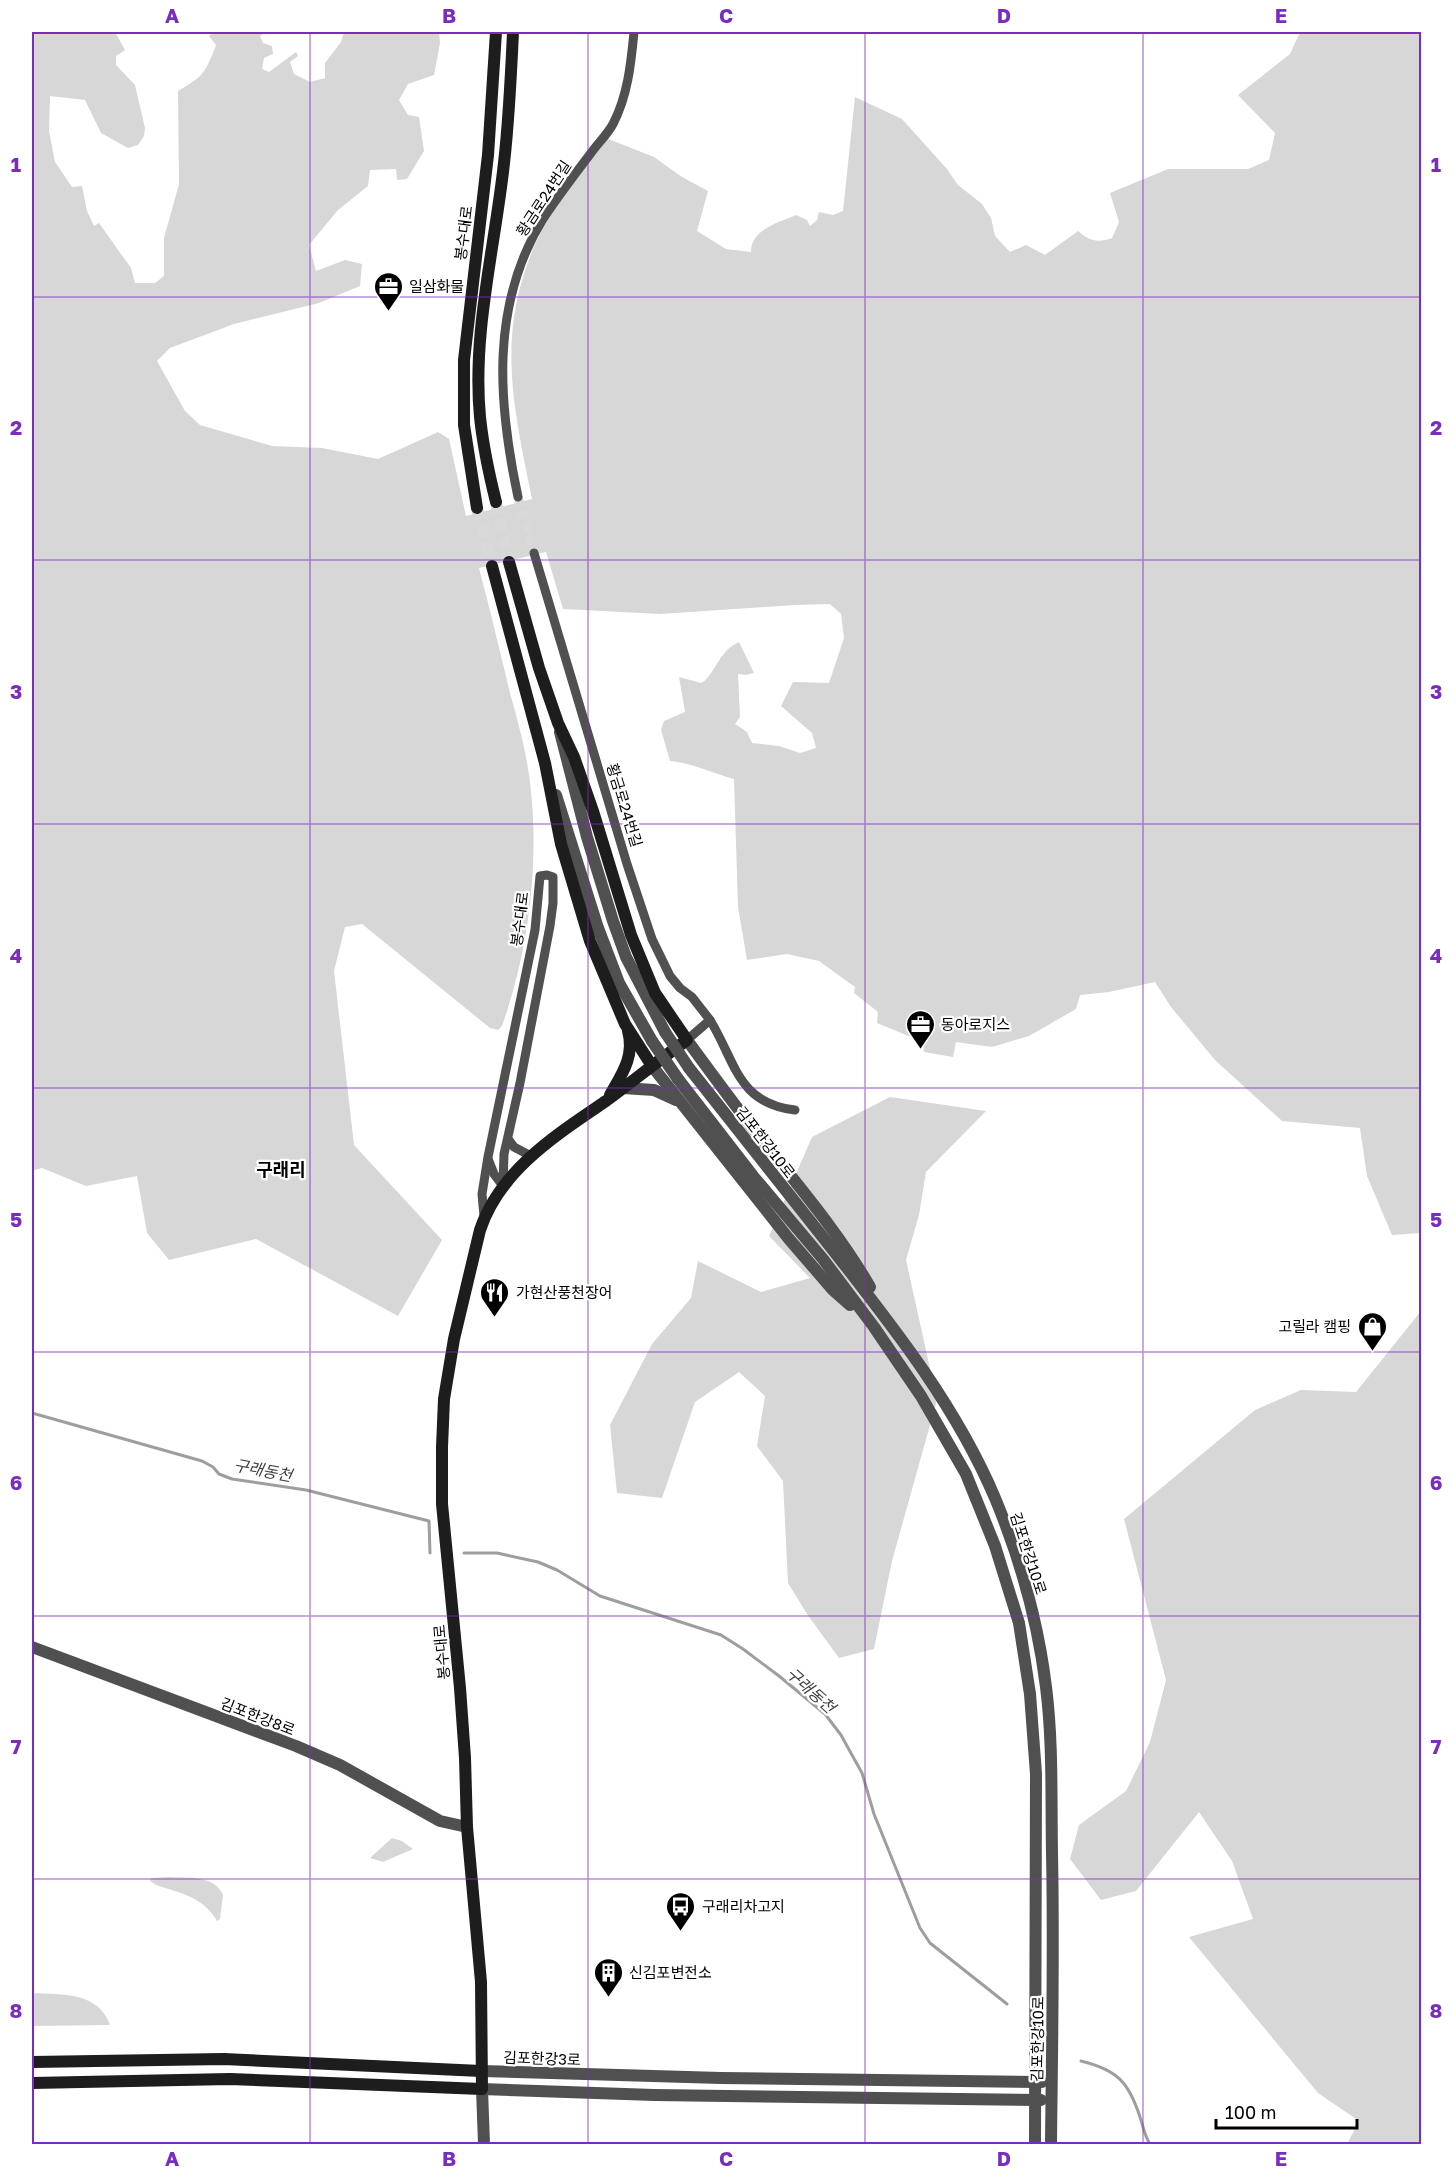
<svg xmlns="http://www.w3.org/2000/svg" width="1453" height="2176" font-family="'Golos Text','Noto Sans KR',sans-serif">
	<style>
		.green { fill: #d7d7d7 }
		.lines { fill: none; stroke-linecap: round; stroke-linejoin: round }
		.stream { stroke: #9e9e9e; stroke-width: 3 }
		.minor-tunnel { stroke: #d9d9d9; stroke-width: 9; stroke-dasharray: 9 4.5; stroke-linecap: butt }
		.secondary-tunnel { stroke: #d9d9d9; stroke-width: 12; stroke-dasharray: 12 6; stroke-linecap: butt }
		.minor { stroke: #505050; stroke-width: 9 }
		.tertiary { stroke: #505050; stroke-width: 12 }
		.secondary { stroke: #1d1d1d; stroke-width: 12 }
		.tertiary-bridge { stroke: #505050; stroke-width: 12 }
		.grid { fill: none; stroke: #7b2cbf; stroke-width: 1.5; stroke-opacity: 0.55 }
		.labels { text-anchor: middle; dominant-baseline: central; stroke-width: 4.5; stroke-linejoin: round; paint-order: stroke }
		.street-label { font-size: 15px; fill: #000; stroke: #fff }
		.poi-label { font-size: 15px; fill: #000; stroke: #fff; text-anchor: start }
		.water-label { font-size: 16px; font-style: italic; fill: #3f3f3f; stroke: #fff }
		.quarter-label { font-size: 18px; font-weight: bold; fill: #000; stroke: #fff }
		.neatline { fill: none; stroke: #7b2cbf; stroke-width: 2 }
		.grid-label { font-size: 20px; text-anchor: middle; font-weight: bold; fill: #7b2cbf }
	</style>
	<rect width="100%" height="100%" fill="#fff"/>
	<!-- green -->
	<g class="green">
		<path d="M32,32h83l10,18 -9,6v9l19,20 10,43 -1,8 -6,9 -10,3 -27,-15 -16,-33 -35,-4 -1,35 6,31 17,25 10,-1 5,25 7,15 5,-3 32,45 4,15h20l9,-7v-38l15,-54 -1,-93c25,-14 28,-19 38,-46l-7,-9 4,-4h53l-6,4 3,7 9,3 1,8 -9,4 -2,11 7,3 27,-20 2,4 -8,6 4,12 16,8 15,-4v-15l16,-21 3,-10h95l1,11 -6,32 -26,9 -9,16 9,15 11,2 5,34 -17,28 -10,1 -1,-11 -26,1 -2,16 -30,24 -29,35 7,26 29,-11 17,4 -2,22 -41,17 -85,21 -64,24 -13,13 28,50 15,14 72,21 50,2 56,11 60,-27 11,7 17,77 66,-17c-19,-95 -37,-166 5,-259 17,-36 45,-69 69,-102l48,19 28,20 26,14 -11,40 29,18 25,3c0,-23 27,-29 45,-37l11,5 3,6 7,-6 2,-8 14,3 10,-4 12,-114 47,22 45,50 11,16 24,19 9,14 4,18 15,16 16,-7 19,10 33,-24c11,10 20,12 34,7l7,-16 -9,-29 58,-24h80l21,-9 6,-27 -37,-38 52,-41 10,-22h121v1201l-29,2 -25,-59 -7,-48 -78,-7 -67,-61 -44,-53 -16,-25 -46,10 -29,3 -4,14 -47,27 -37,11 -36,-5 -3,15 -29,-5 -1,-10 -46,-19 1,-11 -24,-19 1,-6 -36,-26 -32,-7 -40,6 -9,-53 -4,-128c-22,-6 -42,-16 -64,-18l-9,-31 3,-9 21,-9 -6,-35 22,6c13,-6 17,-32 38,-41l15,31 -8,2 -8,-1 2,43 -5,7 12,8 5,11 27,3 21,7 16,-5 -4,-15 -31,-27 12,-24 36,1 15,-45 -3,-24 -11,-10 -35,1 -135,9 -97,-5 -17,-57 -67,16c11,42 21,83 31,125 9,32 18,65 21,98 8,79 -3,161 -29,235l-4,4 -8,-2 -128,-104 -17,3 -11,44 20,174 88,95 -44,76 -142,-77 -87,21 -22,-27 -10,-57 -51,10 -44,-18 -10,3z"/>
		<polygon points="890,1097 986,1111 926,1172 919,1215 906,1260 937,1400 892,1561 874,1649 839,1658 807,1614 788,1583 783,1481 757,1446 765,1396 739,1372 695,1402 662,1498 617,1493 610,1425 652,1344 691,1298 698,1261 761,1292 810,1278 769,1236 812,1137"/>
		<polygon points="1421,1311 1421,2144 1347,2144 1359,2121 1318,2093 1189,1937 1253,1919 1232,1861 1199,1812 1136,1891 1101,1900 1070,1859 1079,1825 1126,1791 1150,1742 1166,1680 1124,1519 1255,1410 1301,1390 1356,1392"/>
		<polygon points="392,1838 402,1841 413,1849 383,1862 370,1858"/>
		<path d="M169,1877c19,1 46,-2 54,18l-3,24 -3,2c-13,-24 -37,-28 -61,-36l-6,-4 1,-3z"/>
		<path d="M32,1993c30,2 66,-2 78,32l-78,1z"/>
	</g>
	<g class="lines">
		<!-- stream -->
		<g class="stream">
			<polyline points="32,1413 202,1461 213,1467 219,1474 232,1479 306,1490 429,1521 430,1553"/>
			<polyline points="464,1553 497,1553 538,1562 557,1570 600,1596 721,1635 743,1649 779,1676 825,1714 841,1735 852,1755 862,1773 874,1814 920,1928 930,1943 1007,2004"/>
			<path d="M1081,2061c37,9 48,22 59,56 3,9 5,20 10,27"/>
		</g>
		<!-- minor-tunnel -->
		<polyline class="minor-tunnel" points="518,497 534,553"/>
		<!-- secondary-tunnel -->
		<g class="secondary-tunnel">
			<polyline points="496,502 509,562"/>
			<polyline points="477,508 492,566"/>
		</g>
		<!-- minor -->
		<g class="minor">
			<path d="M518,497c-20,-94 -28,-192 25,-278 15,-23 32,-45 48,-66 7,-10 16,-18 22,-29 15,-29 18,-61 21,-92"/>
			<polyline points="534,553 627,864 652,939 670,976 680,988 692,997 710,1020 687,1040"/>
			<path d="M710,1020c26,42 27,83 85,90"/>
			<polyline points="508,1139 514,1147 531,1156"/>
			<polyline points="488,1159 494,1174 503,1186"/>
			<polyline points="484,1216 482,1194 488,1157 535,930 540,876 547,875 553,877 553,903 550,926 520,1083 504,1154 503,1186"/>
		</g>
		<!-- tertiary -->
		<g class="tertiary">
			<polyline points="560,732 587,837 613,921 626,957 665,1032"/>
			<polyline points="556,795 598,928 619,983 652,1041"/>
			<path d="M687,1040c27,37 54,74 83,110 35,44 72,88 100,137"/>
			<polyline points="652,1066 789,1239 833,1290 850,1305"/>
			<path d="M689,1068c48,61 96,122 144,182 61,78 123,156 162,248 25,60 43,124 51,189 7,55 5,111 6,166 2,97 0,194 -1,291"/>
			<polyline points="678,1079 753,1176 823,1259 874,1327 921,1396 966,1474 995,1546 1019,1623 1030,1694 1036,1774 1035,2144"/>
			<polyline points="623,1088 654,1090 676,1100"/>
			<polyline points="32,1647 296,1746 340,1765 440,1821 467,1827"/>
			<polyline points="481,2071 721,2078 1042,2082"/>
			<polyline points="484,2144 482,2089 654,2095 1041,2100"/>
		</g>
		<!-- secondary -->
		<g class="secondary">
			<path d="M496,502c-7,-28 -13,-56 -16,-85 -8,-84 15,-170 24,-254 5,-43 7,-87 9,-131"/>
			<polyline points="477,508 464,425 464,360 488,155 496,32"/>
			<polyline points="492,566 545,763 561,844 590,941 625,1024 652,1066"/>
			<path d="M610,1095c12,-21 25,-39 18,-64"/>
			<polyline points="32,2062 224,2059 481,2071"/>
			<path d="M32,2083l198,-4 252,10 -1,-107 -14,-155 -2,-69 -5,-70 -18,-184v-57l2,-48 10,-60 26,-109c20,-60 76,-95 126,-129 27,-20 53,-41 81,-61l-32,-47 -24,-58 -38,-124 -19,-54 -16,-34 -19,-55 -30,-106"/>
		</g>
		<!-- tertiary-bridge -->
		<g class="tertiary-bridge">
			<polyline points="665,1032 689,1068"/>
			<polyline points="652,1041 678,1079"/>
		</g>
	</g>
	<!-- grid -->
	<path class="grid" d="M310,32v2112M588,32v2112M865,32v2112M1143,32v2112M32,297h1390M32,560h1390M32,824h1390M32,1088h1390M32,1352h1390M32,1616h1390M32,1879h1390"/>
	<!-- icons -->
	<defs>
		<symbol id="office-pin" viewBox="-11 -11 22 30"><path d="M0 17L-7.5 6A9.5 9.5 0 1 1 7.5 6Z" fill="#000" stroke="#fff"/><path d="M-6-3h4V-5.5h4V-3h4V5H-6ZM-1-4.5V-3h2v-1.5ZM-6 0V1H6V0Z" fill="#fff"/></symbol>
		<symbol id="restaurant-pin" viewBox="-11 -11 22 30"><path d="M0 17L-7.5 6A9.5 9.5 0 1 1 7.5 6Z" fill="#000" stroke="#fff"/><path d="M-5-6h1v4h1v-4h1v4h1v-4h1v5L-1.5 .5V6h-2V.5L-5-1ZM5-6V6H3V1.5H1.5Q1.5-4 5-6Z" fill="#fff"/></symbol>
		<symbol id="shop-pin" viewBox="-11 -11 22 30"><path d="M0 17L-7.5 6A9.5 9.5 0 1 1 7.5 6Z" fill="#000" stroke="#fff"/><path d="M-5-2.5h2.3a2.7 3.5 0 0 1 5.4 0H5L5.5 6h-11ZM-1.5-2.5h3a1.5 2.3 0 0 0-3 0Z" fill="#fff"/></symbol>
		<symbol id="bus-pin" viewBox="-11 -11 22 30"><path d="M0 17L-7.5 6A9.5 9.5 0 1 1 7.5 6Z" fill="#000" stroke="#fff"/><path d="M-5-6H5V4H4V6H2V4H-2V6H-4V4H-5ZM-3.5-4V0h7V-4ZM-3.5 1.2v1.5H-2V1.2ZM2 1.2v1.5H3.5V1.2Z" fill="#fff"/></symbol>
		<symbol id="building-pin" viewBox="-11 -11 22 30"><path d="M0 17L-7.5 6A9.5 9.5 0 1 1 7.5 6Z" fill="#000" stroke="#fff"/><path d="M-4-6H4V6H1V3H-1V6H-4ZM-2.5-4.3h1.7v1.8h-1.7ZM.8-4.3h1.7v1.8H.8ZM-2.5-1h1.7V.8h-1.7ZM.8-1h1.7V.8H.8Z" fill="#fff"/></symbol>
	</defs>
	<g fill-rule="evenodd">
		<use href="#office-pin" x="372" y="270" width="33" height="45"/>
		<use href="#office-pin" x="904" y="1008" width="33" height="45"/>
		<use href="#restaurant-pin" x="478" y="1276" width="33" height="45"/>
		<use href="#shop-pin" x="1356" y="1310" width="33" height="45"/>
		<use href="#bus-pin" x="664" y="1890" width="33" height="45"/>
		<use href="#building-pin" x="592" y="1956" width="33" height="45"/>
	</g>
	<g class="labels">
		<!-- street labels -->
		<g class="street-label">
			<text transform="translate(543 198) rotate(-57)">황금로24번길</text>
			<text transform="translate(463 233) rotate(-83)">봉수대로</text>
			<text transform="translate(625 805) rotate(73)">황금로24번길</text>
			<text transform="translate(519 919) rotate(-83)">봉수대로</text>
			<text transform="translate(766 1142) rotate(52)">김포한강10로</text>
			<text transform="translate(1029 1553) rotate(72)">김포한강10로</text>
			<text transform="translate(441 1652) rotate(-95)">봉수대로</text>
			<text transform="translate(258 1716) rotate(21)">김포한강8로</text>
			<text transform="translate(1037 2039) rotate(-89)">김포한강10로</text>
			<text transform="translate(542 2058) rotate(2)">김포한강3로</text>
		</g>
		<!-- poi labels -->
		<g class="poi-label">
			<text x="409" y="286">일삼화물</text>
			<text x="941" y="1024">동아로지스</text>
			<text x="516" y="1292">가현산풍천장어</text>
			<text x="1351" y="1326" text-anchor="end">고릴라 캠핑</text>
			<text x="702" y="1906">구래리차고지</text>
			<text x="629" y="1972">신김포변전소</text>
		</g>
		<!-- water labels -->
		<g class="water-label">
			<text transform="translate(263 1470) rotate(11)">구래동천</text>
			<text transform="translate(811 1690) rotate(42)">구래동천</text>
		</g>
		<!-- quarter labels -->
		<g class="quarter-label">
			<text x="281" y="1169">구래리</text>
		</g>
	</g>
	<!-- border -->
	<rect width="1453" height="2176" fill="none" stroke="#ffffff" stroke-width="66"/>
	<!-- scale -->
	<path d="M1216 2119v9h141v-9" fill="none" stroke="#000000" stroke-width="3"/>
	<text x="1225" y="2119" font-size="18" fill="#000000" stroke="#ffffff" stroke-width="4.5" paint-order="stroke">100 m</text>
	<rect x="33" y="33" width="1387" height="2110" class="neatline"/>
	<g class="grid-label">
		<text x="172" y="23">A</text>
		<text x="449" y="23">B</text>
		<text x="726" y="23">C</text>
		<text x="1004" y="23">D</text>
		<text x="1281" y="23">E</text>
		<text x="16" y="172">1</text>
		<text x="1436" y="172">1</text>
		<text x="16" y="435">2</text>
		<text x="1436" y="435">2</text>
		<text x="16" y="699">3</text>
		<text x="1436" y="699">3</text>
		<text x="16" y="963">4</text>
		<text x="1436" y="963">4</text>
		<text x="16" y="1227">5</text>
		<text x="1436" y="1227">5</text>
		<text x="16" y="1490">6</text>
		<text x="1436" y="1490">6</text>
		<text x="16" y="1754">7</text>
		<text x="1436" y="1754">7</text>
		<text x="16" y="2018">8</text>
		<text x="1436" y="2018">8</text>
		<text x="172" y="2166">A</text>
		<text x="449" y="2166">B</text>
		<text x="726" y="2166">C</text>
		<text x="1004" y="2166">D</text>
		<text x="1281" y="2166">E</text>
	</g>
</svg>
